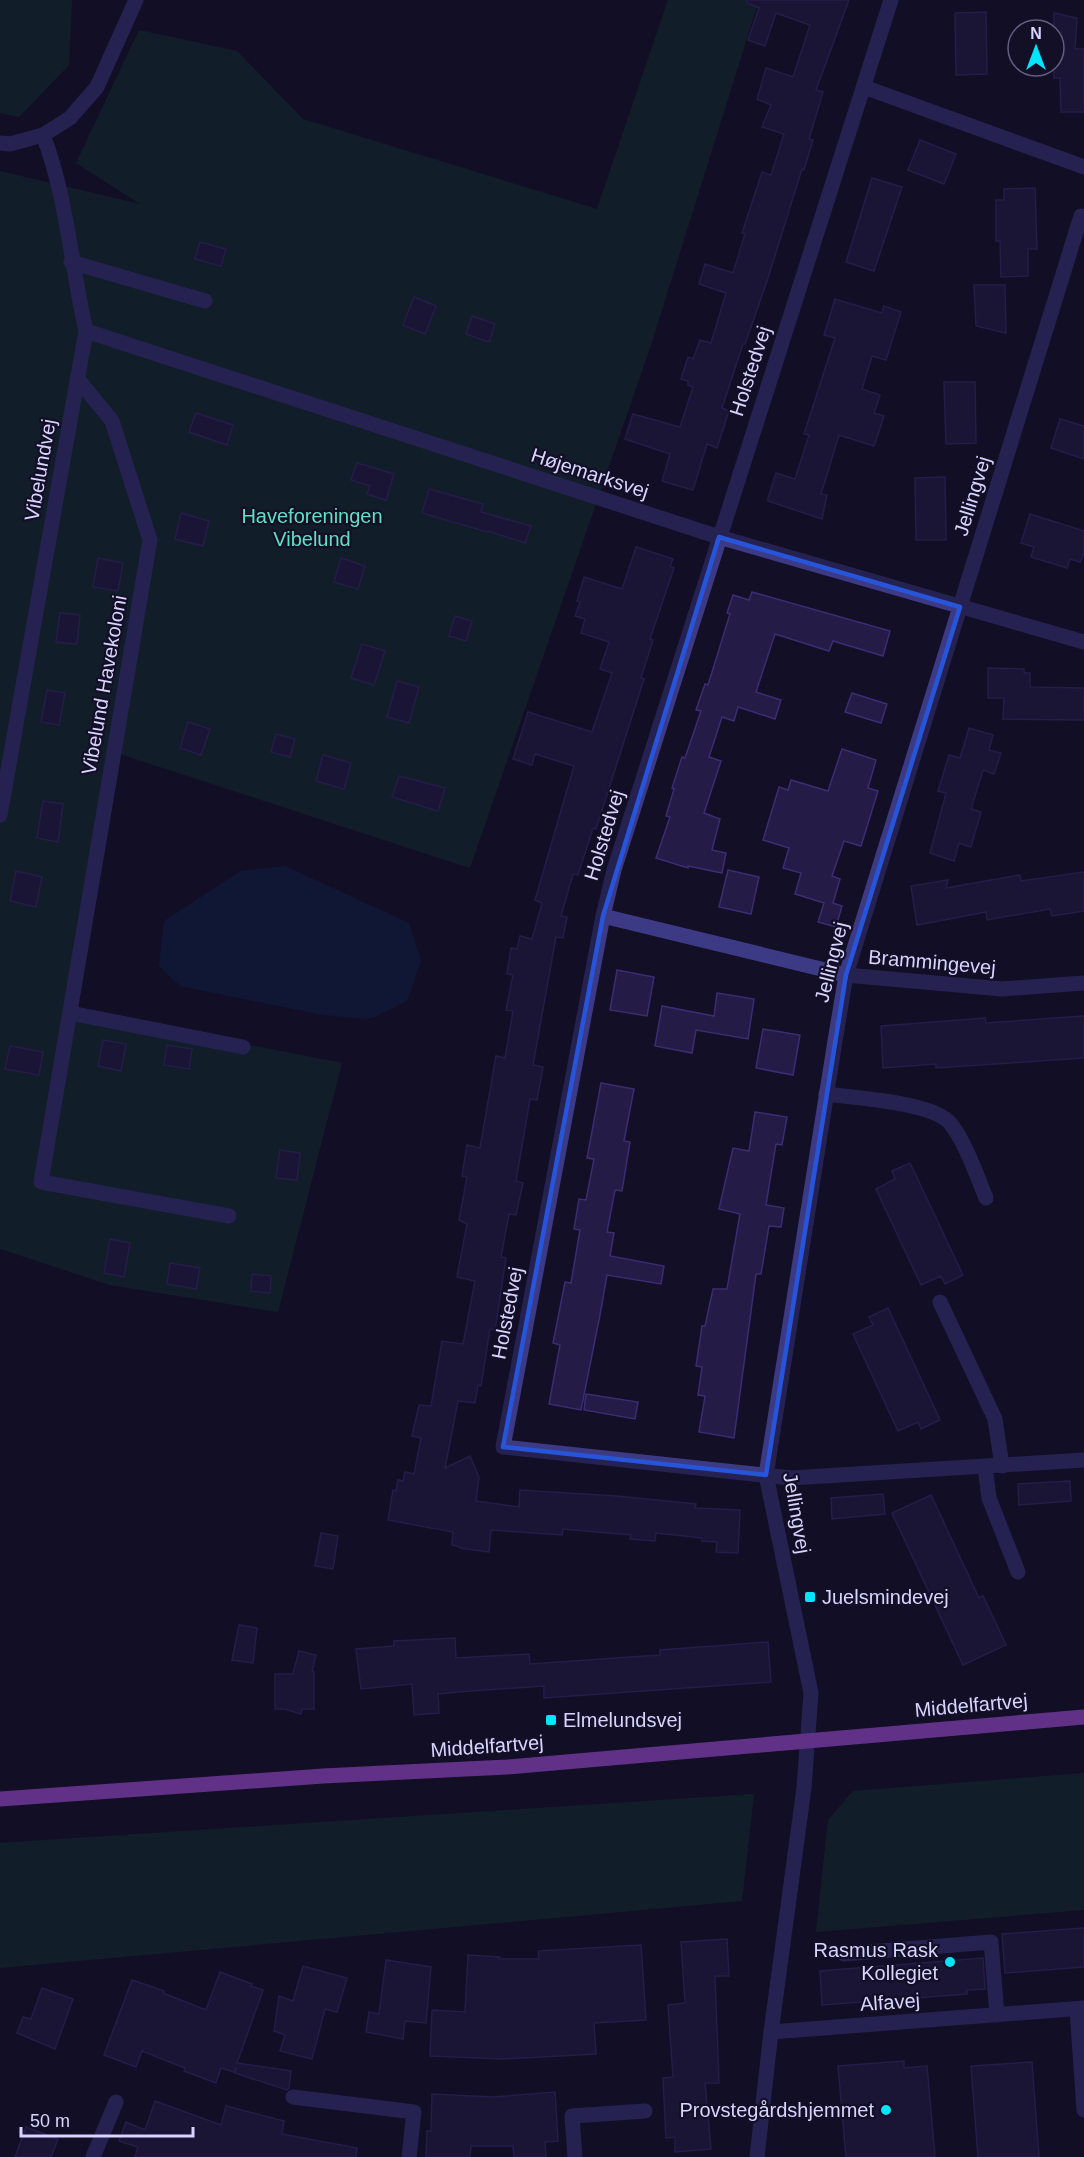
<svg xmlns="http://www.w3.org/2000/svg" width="1084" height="2157" font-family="Helvetica,sans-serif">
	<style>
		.green { fill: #12302f }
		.water { fill: #0c2248 }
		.building { fill: #241b47; stroke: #3b2d73; stroke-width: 1.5 }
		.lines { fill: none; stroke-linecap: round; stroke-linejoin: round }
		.minor { stroke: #3d3a85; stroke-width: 15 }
		.major { stroke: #c25bff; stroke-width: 15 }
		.marked { fill: none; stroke: #2655da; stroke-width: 4.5; stroke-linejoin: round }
		.poi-dot { fill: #00e5ff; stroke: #130f26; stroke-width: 2 }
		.labels { text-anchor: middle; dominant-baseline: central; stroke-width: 4.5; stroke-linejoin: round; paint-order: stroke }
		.street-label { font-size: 20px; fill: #d9d4ff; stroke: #130f26 }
		.park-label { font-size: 20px; fill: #5fe0c0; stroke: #130f26 }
		.poi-label { font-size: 20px; fill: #d9d4ff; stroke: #130f26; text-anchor: start }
	</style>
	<rect width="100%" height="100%" fill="#130f26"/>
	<!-- green -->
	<g class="green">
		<polygon points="0,0 72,0 69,65 19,117 0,113"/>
		<polygon points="668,0 759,0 651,345 470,868 117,753 75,1011 342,1063 278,1312 110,1285 0,1249 0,171 140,204 76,163 139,30 237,51 303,119 597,209"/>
		<polygon points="1084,1773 1084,1910 816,1932 828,1820 853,1791"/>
		<polygon points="754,1794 742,1901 0,1968 0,1843"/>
	</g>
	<!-- water -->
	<polygon class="water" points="285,866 409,923 421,961 407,1001 370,1019 323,1015 180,986 159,966 164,921 241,871"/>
	<!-- building -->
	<g class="building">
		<polygon points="747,0 849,0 816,90 823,92 809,139 813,140 804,170 802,169 767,281 745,344 743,344 722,408 729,411 717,448 707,444 693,490 662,481 670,454 625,439 633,414 680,427 693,387 688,385 688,381 681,379 688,357 693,359 700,340 711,343 726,293 699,284 705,264 733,273 745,234 742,233 762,172 771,175 784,134 762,127 771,105 757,99 766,68 793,77 810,25 776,13 765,46 748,40 759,8 747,3"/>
		<polygon points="986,12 987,74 956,75 955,13"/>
		<polygon points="1054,13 1077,18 1075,49 1084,49 1084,112 1061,112 1060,78 1054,78"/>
		<polygon points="920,140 956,154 944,184 908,170"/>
		<polygon points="872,178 902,187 874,271 846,262"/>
		<polygon points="1035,188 1037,249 1028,249 1028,276 1001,277 1000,241 996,241 996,200 1004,200 1004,189"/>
		<polygon points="200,242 226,249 221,266 195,259"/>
		<polygon points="974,285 1005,285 1006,333 976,326"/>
		<polygon points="414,297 436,306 425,334 403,325"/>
		<polygon points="835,299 882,313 884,306 901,312 886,360 872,356 862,389 880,395 874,413 884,416 874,446 839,435 821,494 827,495 822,519 768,501 768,498 776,473 795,479 809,435 804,434 835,338 824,335"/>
		<polygon points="472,316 495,324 489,342 466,334"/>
		<polygon points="944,382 975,382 976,443 946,444"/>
		<polygon points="196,413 233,425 227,445 189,432"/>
		<polygon points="1060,419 1084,426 1084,459 1051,448"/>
		<polygon points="357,463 394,474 386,500 367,494 370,486 351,480"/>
		<polygon points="945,477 946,540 916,540 915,478"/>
		<polygon points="429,489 483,504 481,512 531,526 525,543 488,531 487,532 422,513"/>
		<polygon points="181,513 209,521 203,546 175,539"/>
		<polygon points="1030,514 1084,531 1084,553 1080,562 1070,559 1067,568 1031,557 1034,547 1021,543"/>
		<polygon points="636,547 673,559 670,566 674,568 650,639 653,640 641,678 644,679 596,829 593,828 578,875 573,874 561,916 567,917 563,938 556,937 533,1065 543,1067 537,1100 530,1099 516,1181 523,1183 516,1215 509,1214 501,1257 506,1258 495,1330 490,1329 481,1386 478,1385 475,1403 458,1401 445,1468 470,1456 479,1477 476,1501 519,1507 520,1490 616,1496 696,1504 695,1508 740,1510 738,1553 716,1552 717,1542 702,1541 702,1538 656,1533 655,1541 630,1539 631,1535 563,1529 562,1535 491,1530 489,1552 460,1548 460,1547 452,1545 453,1532 388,1520 393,1490 396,1491 398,1480 403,1481 405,1472 414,1474 421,1438 412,1436 419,1405 431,1406 442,1341 463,1344 475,1281 457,1277 467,1224 459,1220 467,1177 462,1176 467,1145 480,1148 496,1056 505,1058 513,1011 506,1010 513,975 507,974 511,948 517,949 520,936 532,939 542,903 535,900 574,766 535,754 532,765 513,759 528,712 592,732 612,673 600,669 609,642 581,633 585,619 575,616 580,602 577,601 584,577 622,589"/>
		<polygon points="98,558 123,563 118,591 93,587"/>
		<polygon points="341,558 365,566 358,589 334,582"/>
		<polygon points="752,592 890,631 883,656 833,641 829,651 775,634 756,692 781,700 775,719 738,707 734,721 722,717 709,757 721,761 704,813 720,819 712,850 726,853 722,873 688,866 688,868 656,858 670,817 666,816 674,789 672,788 682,757 685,758 701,711 696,710 705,684 708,685 730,614 727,613 733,595 749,600"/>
		<polygon points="60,613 80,615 77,644 56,642"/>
		<polygon points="455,616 472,621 466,641 449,636"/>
		<polygon points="362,644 385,651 374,685 351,678"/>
		<polygon points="988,668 1024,669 1024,673 1030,673 1030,687 1084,688 1084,720 1003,719 1004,698 988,698"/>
		<polygon points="397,681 419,687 409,723 387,717"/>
		<polygon points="47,690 65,693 59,725 41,722"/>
		<polygon points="852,693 887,704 881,723 845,712"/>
		<polygon points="188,722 210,729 201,755 180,748"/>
		<polygon points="969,728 993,735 989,750 1001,753 994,774 983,770 971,809 981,812 971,847 959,843 954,861 930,853 946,793 938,791 949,755 960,758"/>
		<polygon points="276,734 295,739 290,757 271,752"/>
		<polygon points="842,749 876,760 868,788 878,791 861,846 844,841 832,876 840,879 833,903 842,906 836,927 818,922 824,903 795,894 801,873 783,868 789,848 763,840 779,787 788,790 791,780 828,791"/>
		<polygon points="323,755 351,763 344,789 316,781"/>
		<polygon points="399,776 445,788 438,811 392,797"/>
		<polygon points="43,801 63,804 58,842 37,838"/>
		<polygon points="728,870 759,877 751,914 719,907"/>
		<polygon points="16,871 42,877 36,907 10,901"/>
		<polygon points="1084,872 1084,911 1052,916 1050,909 987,920 986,912 917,925 911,886 948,880 946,888 1020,875 1021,881"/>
		<polygon points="617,970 654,977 647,1016 610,1010"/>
		<polygon points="717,993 754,999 748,1039 696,1030 692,1053 655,1046 662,1006 714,1016"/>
		<polygon points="1084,1016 1084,1058 936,1068 936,1064 883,1068 881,1026 985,1018 986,1023"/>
		<polygon points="763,1029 800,1035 793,1075 756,1068"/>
		<polygon points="103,1040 126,1044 121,1071 98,1066"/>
		<polygon points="167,1045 192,1049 189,1069 164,1065"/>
		<polygon points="10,1046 43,1052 39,1075 5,1069"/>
		<polygon points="601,1083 634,1089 624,1141 630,1142 622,1191 615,1190 607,1232 614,1233 610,1256 664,1266 661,1284 607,1275 600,1315 581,1410 549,1404 560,1345 553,1343 565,1282 571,1283 580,1230 574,1229 579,1199 586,1200 594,1159 587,1158"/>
		<polygon points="755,1112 787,1117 782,1145 776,1144 766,1205 784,1208 781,1227 769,1226 761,1274 756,1274 734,1438 699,1432 705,1396 698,1395 702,1367 696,1366 702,1326 705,1326 713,1289 727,1289 740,1214 719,1209 733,1148 749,1151"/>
		<polygon points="280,1150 300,1153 297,1180 276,1178"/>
		<polygon points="910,1163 963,1275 945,1284 941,1276 921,1285 876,1189 895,1179 892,1171"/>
		<polygon points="110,1239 130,1243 124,1277 104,1273"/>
		<polygon points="170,1263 200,1268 196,1289 167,1284"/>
		<polygon points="252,1274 271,1276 270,1293 251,1291"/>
		<polygon points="888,1308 940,1420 921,1429 918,1422 898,1431 853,1334 873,1325 869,1317"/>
		<polygon points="586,1394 638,1402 635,1419 584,1410"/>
		<polygon points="1070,1481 1071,1501 1019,1505 1018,1484"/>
		<polygon points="883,1494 885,1514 832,1519 831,1498"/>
		<polygon points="931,1495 979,1598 983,1596 1006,1645 963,1665 892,1513"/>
		<polygon points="321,1533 338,1536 333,1569 315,1566"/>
		<polygon points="239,1625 257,1628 253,1663 232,1660"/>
		<polygon points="455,1638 456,1658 529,1654 530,1664 660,1655 660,1650 768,1642 771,1682 544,1698 544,1686 458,1692 438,1694 439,1713 414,1715 412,1684 361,1689 356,1649 394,1646 394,1641"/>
		<polygon points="299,1651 316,1655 312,1672 314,1672 314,1709 302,1709 301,1714 285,1709 275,1709 275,1674 293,1674"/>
		<polygon points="1084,1928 1084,1967 1005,1973 1002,1934"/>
		<polygon points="727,1939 729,1976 715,1976 719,2083 705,2083 711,2149 675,2152 675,2137 666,2138 663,2078 673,2077 668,2005 685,2003 681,1942"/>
		<polygon points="641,1945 646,2020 594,2023 596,2054 503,2059 430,2056 432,2010 465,2012 468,1955 500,1957 499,1959 539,1959 538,1951"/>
		<polygon points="983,1958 985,1989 967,1990 967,1994 822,2005 820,1971"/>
		<polygon points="386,1960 431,1967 426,2023 405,2021 403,2039 366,2032 369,2012 379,2014"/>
		<polygon points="303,1966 347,1978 337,2012 325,2009 312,2059 280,2051 285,2035 274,2031 279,1996 293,2001"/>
		<polygon points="220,1972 252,1984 251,1986 263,1990 237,2063 291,2071 289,2088 287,2090 235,2073 236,2067 234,2072 221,2068 216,2083 184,2071 185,2068 142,2051 136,2067 104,2055 132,1980 164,1991 163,1993 206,2010"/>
		<polygon points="42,1988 73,1999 55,2049 17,2033 23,2017 31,2019"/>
		<polygon points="904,2061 904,2068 927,2066 935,2157 846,2157 838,2066"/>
		<polygon points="1032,2062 1039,2157 978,2157 971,2066"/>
		<polygon points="555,2092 558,2141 545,2142 546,2157 514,2157 513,2146 471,2146 470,2157 426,2157 427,2131 431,2131 432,2094 493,2097"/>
		<polygon points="155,2101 221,2125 226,2106 284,2121 282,2134 357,2148 356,2157 135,2157 138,2147 119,2141 126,2122 145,2130"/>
		<polygon points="26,2127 58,2139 51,2157 15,2157"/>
	</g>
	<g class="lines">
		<!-- minor -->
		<g class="minor">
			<polyline points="891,0 614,870 603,916 503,1447 791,1478 1084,1460"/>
			<polyline points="864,87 1084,167"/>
			<polyline points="0,143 10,144 43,135 70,118 97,87 136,0"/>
			<polyline points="71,262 205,301"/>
			<polyline points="86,331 719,537 1084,642"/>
			<polyline points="77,378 112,421 150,540 41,1182 229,1216"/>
			<path d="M0,815l86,-484c-15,-65 -19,-134 -43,-196"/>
			<polyline points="603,916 846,975 1002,989 1084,983"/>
			<polyline points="70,1013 243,1047"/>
			<path d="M826,1094c29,4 106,8 124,29 15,18 27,53 36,75"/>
			<polyline points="940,1302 995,1419 1002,1466"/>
			<polyline points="985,1467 989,1498 1018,1572"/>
			<polyline points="844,1954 991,1942 997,2015"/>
			<polyline points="1077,2009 1084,2110"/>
			<polyline points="771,2032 1084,2008"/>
			<polyline points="293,2097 414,2112 409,2157"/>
			<polyline points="93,2157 116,2102"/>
			<polyline points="575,2157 572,2116 645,2111"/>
			<polyline points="757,2157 771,2032 804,1788 811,1693 766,1475 835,1041 846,975 1081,216"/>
		</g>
		<!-- major -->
		<polyline class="major" points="0,1799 323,1776 507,1767 1084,1717"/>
	</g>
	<!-- marked area -->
	<path d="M0 0H1084V2157H0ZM719,537l241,70 -114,368 -80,500 -263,-28 100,-531z" fill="#130f26" fill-opacity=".55" fill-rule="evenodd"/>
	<path class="marked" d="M719,537l241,70 -114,368 -80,500 -263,-28 100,-531z"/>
	<!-- markers -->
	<g class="poi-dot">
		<rect x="804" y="1591" width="12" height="12" rx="3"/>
		<rect x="545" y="1714" width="12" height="12" rx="3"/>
		<circle cx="950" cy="1962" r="6"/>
		<circle cx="886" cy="2110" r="6"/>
	</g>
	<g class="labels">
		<!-- street labels -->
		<g class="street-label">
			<text transform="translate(750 371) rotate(-72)">Holstedvej</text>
			<text transform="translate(40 470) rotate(-80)">Vibelundvej</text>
			<text transform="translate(590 473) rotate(18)">Højemarksvej</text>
			<text transform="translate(972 496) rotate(-73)">Jellingvej</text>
			<text transform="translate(104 685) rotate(-80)">Vibelund Havekoloni</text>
			<text transform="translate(604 835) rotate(-73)">Holstedvej</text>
			<text transform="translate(831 962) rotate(-76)">Jellingvej</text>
			<text transform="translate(932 962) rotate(5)">Brammingevej</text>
			<text transform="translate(507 1313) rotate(-79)">Holstedvej</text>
			<text transform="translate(797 1513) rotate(80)">Jellingvej</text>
			<text transform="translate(971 1705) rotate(-5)">Middelfartvej</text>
			<text transform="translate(487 1746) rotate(-4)">Middelfartvej</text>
			<text transform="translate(890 2002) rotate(-4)">Alfavej</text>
		</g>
		<!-- park labels -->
		<g class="park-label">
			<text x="312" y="516">Haveforeningen<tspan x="312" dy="23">Vibelund</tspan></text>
		</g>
		<!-- poi labels -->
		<g class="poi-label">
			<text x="822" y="1597">Juelsmindevej</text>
			<text x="563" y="1720">Elmelundsvej</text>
			<text x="938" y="1950" text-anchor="end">Rasmus Rask<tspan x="938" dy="23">Kollegiet</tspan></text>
			<text x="874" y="2110" text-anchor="end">Provstegårdshjemmet</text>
		</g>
	</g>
	<!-- north arrow -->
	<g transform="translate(1036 48)"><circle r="28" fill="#130f26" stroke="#625e7d" stroke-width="1.5"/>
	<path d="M0-4.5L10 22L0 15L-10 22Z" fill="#00e5ff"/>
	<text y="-9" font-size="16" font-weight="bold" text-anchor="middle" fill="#d9d4ff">N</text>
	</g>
	<!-- scale -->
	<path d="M21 2127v9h172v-9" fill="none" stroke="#d9d4ff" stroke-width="3"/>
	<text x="30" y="2127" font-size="18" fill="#d9d4ff" stroke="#130f26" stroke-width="4.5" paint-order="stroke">50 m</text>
</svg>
